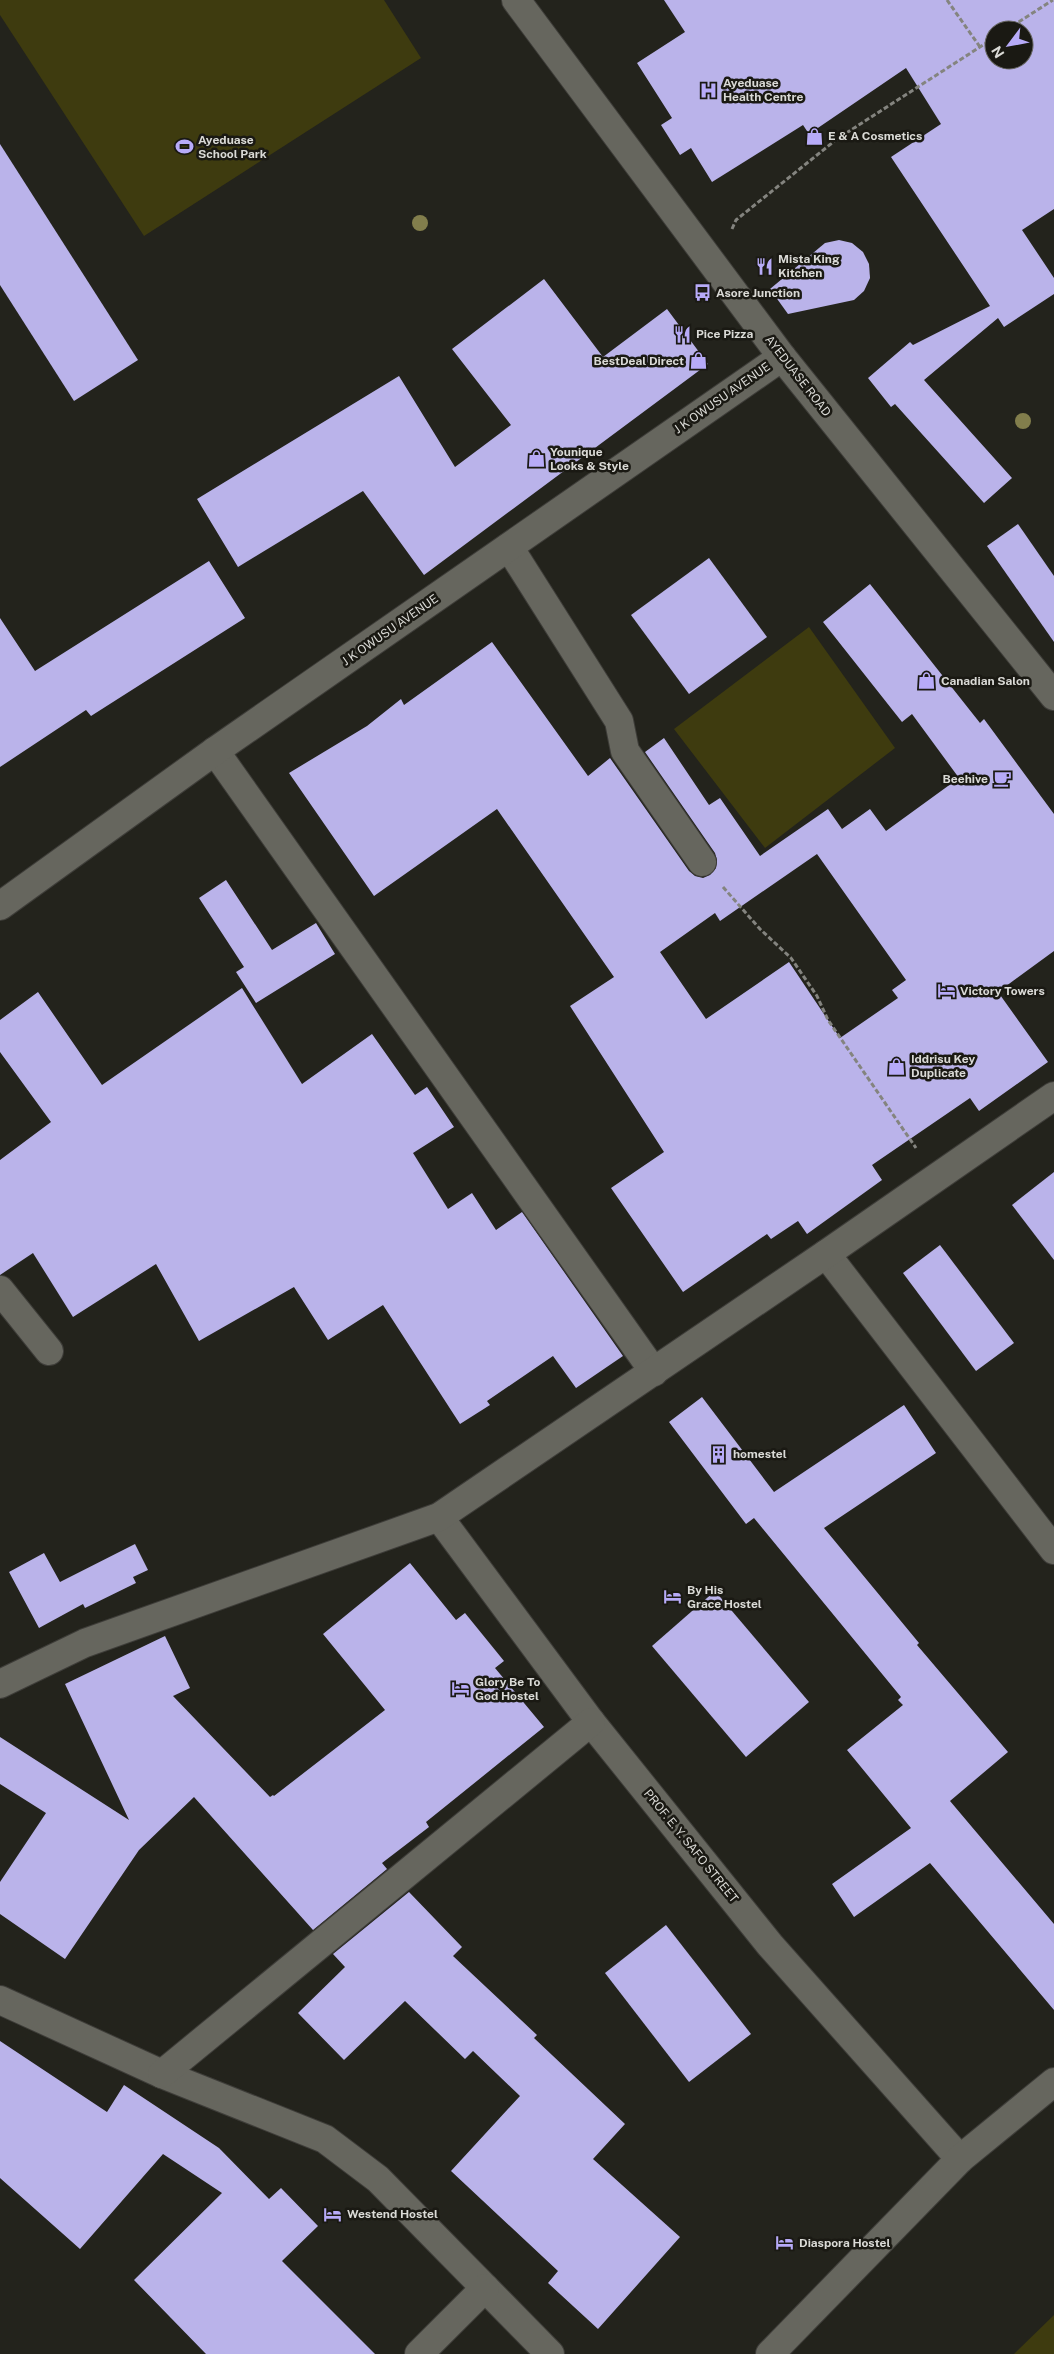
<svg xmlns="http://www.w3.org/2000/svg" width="1054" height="2354" font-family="'Public Sans',sans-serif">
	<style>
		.green { fill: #3e3b0f }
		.building { fill: #bab3ea; fill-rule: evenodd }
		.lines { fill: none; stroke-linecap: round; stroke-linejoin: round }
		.minor-casing { stroke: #3e3d39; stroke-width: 30 }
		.path { stroke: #84847f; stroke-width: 3; stroke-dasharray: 5 2.5; stroke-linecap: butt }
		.minor { stroke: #66665e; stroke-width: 28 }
		.tree { fill: #827e4c }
		.labels { text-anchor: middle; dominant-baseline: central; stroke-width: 5; stroke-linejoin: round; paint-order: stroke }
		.poi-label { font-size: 12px; font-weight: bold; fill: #dadad6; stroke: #1a1913; text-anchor: start }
		.street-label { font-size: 12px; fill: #dadad6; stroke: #1a1913 }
	</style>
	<rect width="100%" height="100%" fill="#23231c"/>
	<!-- green -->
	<g class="green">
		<polygon points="0,0 384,0 421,58 144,236 0,15"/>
		<polygon points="809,627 895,748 765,848 674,729"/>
		<polygon points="1054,2315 1054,2354 1014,2354"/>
	</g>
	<!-- building -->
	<g class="building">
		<path d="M664,0h390v209l-32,21 32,48v16l-50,33 -6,-9 -74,62 88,98 -28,25 -89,-99 -4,3 -23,-29 42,-36 3,3 77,-39 -99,-149 50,-33 -35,-56 -97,66 -6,-9 -91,57 -21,-34 -11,7 -19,-30 11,-7 -35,-55 48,-31zM994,30h30v30h-30z"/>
		<polygon points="0,144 138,360 74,401 0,285"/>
		<polygon points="839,240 852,243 863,252 869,264 870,278 864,291 854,300 788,314 770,289 825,243"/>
		<polygon points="544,279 603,357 667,309 708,364 424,575 363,491 238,567 197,499 399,376 455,467 511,425 452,349"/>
		<polygon points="1018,524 1054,576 1054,642 987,546"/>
		<polygon points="709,558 767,637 689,694 631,615"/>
		<polygon points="209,561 245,618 91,716 86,710 0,767 0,618 35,671"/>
		<path d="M870,584l110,139 4,-4 70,95v137l-56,41 50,70 -69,49 -9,-13 -98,67 10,15 -75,54 -9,-13 -27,18 -4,-5 -84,58 -72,-104 53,-36 -94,-146 44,-29 -117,-168 -123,87 -85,-123 78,-47 34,-27 3,6 88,-63 96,134 22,-18 79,113 6,5 8,2 7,-3 6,-7 1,-8 -2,-7 -70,-101 19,-14 45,67 11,-7 40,58 68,-47 14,20 28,-20 16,22 73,-53 -47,-64 -10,8 -79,-100zM817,854l89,126 -14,10 6,8 -58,40 -51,-76 -83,57 -46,-67 55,-39 5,8z"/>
		<polygon points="226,880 272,950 316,923 335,954 256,1003 236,972 244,967 199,898"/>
		<polygon points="242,988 302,1084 372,1034 415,1095 427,1087 454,1127 413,1153 448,1209 472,1193 496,1230 522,1212 623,1356 576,1388 553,1356 487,1401 490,1405 460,1424 383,1305 328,1340 294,1287 199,1341 156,1264 73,1317 33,1253 0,1275 0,1160 51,1122 0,1052 0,1020 38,992 102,1085"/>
		<polygon points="1054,1172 1054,1260 1012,1205"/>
		<polygon points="940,1245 1014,1343 976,1371 903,1273"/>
		<polygon points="702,1397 774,1492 904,1405 936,1453 824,1528 919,1643 917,1645 1008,1752 950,1801 1054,1924 1054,2010 930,1863 854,1917 832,1884 911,1828 847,1750 903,1705 898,1700 901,1697 754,1518 746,1524 669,1422"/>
		<polygon points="135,1544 148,1570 133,1577 136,1583 85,1608 83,1604 39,1628 9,1572 44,1553 60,1582"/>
		<polygon points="410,1563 456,1620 465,1613 504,1661 495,1668 544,1727 426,1822 429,1827 382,1863 387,1869 313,1930 194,1797 139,1850 65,1959 0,1914 0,1882 46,1813 0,1784 0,1737 129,1820 65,1684 165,1636 190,1688 173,1696 270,1797 273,1795 274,1796 385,1710 323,1634"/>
		<polygon points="715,1591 809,1702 746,1757 652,1646"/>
		<polygon points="409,1892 462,1947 453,1956 537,2035 534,2038 625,2124 593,2159 680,2237 598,2329 548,2283 558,2271 451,2171 520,2096 473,2051 465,2059 405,2001 344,2060 298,2013 345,1967 333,1954"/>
		<polygon points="666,1925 751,2034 689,2082 605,1973"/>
		<polygon points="0,2041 107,2112 124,2085 219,2148 269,2199 281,2188 318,2226 282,2261 375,2354 206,2354 134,2280 222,2193 163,2154 80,2249 0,2178"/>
	</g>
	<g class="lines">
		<defs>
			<g id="minor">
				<polyline points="516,0 782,357 1054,696"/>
				<polyline points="509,547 619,721 625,751 702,862"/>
				<polyline points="215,751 654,1372"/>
				<polyline points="0,906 215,751 782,357"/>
				<polyline points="826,1254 1054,1550"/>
				<polyline points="0,1290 49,1351"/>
				<polyline points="439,1517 591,1722 770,1945 960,2159"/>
				<polyline points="0,1684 85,1643 439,1517 826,1254 1054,1096"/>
				<polyline points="0,2000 162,2074 325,2139 378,2179 550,2354"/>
				<polyline points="162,2074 591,1722"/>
				<polyline points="419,2354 485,2288"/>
				<polyline points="770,2354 960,2159 1054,2082"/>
			</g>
		</defs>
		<!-- minor casing -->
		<use href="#minor" class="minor-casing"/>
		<!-- path -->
		<g class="path">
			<polyline points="947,0 980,47"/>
			<polyline points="1006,30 1053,0"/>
			<polyline points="732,229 736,220 837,139 994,38"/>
			<polyline points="723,887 760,929 791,958 817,996 828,1020 916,1148"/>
		</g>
		<!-- minor -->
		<use href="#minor" class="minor"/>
	</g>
	<!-- trees -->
	<g class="tree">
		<circle cx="420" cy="223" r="8"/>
		<circle cx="1023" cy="421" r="8"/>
	</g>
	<!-- icons -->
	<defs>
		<symbol id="hospital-bare" viewBox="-9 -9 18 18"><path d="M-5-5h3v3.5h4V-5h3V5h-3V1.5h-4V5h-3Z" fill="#b7abf8" stroke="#1a1913" stroke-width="2.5" paint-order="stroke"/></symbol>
		<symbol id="shop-bare" viewBox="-9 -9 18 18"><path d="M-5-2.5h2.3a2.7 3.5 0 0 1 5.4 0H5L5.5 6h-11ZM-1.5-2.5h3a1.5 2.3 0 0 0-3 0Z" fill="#b7abf8" stroke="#1a1913" stroke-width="2.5" paint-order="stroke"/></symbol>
		<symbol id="stadium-bare" viewBox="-9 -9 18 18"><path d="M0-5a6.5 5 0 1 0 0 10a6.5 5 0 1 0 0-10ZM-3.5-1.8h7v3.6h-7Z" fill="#b7abf8" stroke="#1a1913" stroke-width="2.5" paint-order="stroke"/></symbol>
		<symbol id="restaurant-bare" viewBox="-9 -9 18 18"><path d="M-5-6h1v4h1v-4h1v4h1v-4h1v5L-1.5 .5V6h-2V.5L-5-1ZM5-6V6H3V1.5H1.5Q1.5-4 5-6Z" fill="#b7abf8" stroke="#1a1913" stroke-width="2.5" paint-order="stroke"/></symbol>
		<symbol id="bus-bare" viewBox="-9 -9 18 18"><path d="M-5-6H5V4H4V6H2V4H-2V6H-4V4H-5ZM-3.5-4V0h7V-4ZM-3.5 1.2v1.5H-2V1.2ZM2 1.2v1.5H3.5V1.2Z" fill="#b7abf8" stroke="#1a1913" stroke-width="2.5" paint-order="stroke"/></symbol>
		<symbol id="cafe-bare" viewBox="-9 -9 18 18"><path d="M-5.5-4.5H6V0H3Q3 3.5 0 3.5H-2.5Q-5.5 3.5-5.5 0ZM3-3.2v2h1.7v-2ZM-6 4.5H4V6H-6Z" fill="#b7abf8" stroke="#1a1913" stroke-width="2.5" paint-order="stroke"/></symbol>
		<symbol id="hotel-bare" viewBox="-9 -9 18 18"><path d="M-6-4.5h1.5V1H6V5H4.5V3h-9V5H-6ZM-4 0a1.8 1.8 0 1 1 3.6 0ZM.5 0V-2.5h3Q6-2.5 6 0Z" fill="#b7abf8" stroke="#1a1913" stroke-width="2.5" paint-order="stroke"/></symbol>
		<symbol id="building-bare" viewBox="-9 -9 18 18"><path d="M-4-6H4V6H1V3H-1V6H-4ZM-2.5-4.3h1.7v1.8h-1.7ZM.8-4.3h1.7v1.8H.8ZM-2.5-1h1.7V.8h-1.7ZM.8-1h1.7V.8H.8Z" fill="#b7abf8" stroke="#1a1913" stroke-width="2.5" paint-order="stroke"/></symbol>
	</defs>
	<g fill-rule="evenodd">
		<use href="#hospital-bare" x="696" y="78" width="25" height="25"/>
		<use href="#shop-bare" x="802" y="124" width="25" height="25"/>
		<use href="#stadium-bare" x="172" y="134" width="25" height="25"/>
		<use href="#restaurant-bare" x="752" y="254" width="25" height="25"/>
		<use href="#bus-bare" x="690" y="280" width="25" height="25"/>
		<use href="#restaurant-bare" x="670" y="322" width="25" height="25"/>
		<use href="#shop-bare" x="686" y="348" width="25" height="25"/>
		<use href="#shop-bare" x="524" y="446" width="25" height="25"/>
		<use href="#shop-bare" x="914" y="668" width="25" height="25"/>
		<use href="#cafe-bare" x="990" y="766" width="25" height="25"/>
		<use href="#hotel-bare" x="934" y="978" width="25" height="25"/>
		<use href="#shop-bare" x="884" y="1054" width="25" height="25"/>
		<use href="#building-bare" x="706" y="1442" width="25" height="25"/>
		<use href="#hotel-bare" x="660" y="1584" width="25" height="25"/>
		<use href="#hotel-bare" x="448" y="1676" width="25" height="25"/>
		<use href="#hotel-bare" x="320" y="2202" width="25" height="25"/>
		<use href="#hotel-bare" x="772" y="2230" width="25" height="25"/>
	</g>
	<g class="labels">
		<!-- poi labels -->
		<g class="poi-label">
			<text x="723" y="83">Ayeduase<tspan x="723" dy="14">Health Centre</tspan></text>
			<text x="828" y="136">E &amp; A Cosmetics</text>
			<text x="198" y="140">Ayeduase<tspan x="198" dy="14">School Park</tspan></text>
			<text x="778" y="259">Mista King<tspan x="778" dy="14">Kitchen</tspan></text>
			<text x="716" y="293">Asore Junction</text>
			<text x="696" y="334">Pice Pizza</text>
			<text x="684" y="361" text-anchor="end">BestDeal Direct</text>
			<text x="550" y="452">Younique<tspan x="550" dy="14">Looks &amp; Style</tspan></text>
			<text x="941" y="681">Canadian Salon</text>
			<text x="988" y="779" text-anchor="end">Beehive</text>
			<text x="960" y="991">Victory Towers</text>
			<text x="911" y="1059">Iddrisu Key<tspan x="911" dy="14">Duplicate</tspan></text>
			<text x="733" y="1454">homestel</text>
			<text x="687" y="1590">By His<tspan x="687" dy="14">Grace Hostel</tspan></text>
			<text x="475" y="1682">Glory Be To<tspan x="475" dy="14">God Hostel</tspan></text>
			<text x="347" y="2214">Westend Hostel</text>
			<text x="799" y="2243">Diaspora Hostel</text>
		</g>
		<!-- street labels -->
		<g class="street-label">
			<text transform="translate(798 376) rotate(52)">AYEDUASE ROAD</text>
			<text transform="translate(722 398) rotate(-35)">J K OWUSU AVENUE</text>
			<text transform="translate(390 630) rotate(-35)">J K OWUSU AVENUE</text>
			<text transform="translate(691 1846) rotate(51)">PROF. E. Y. SAFO STREET</text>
		</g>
	</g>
	<!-- north arrow -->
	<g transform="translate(1009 45) rotate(238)"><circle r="24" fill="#1a1913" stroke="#676661"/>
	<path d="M0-4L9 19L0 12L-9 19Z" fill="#b7abf8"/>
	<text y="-8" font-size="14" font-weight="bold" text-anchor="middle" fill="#dadad6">N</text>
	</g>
</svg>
